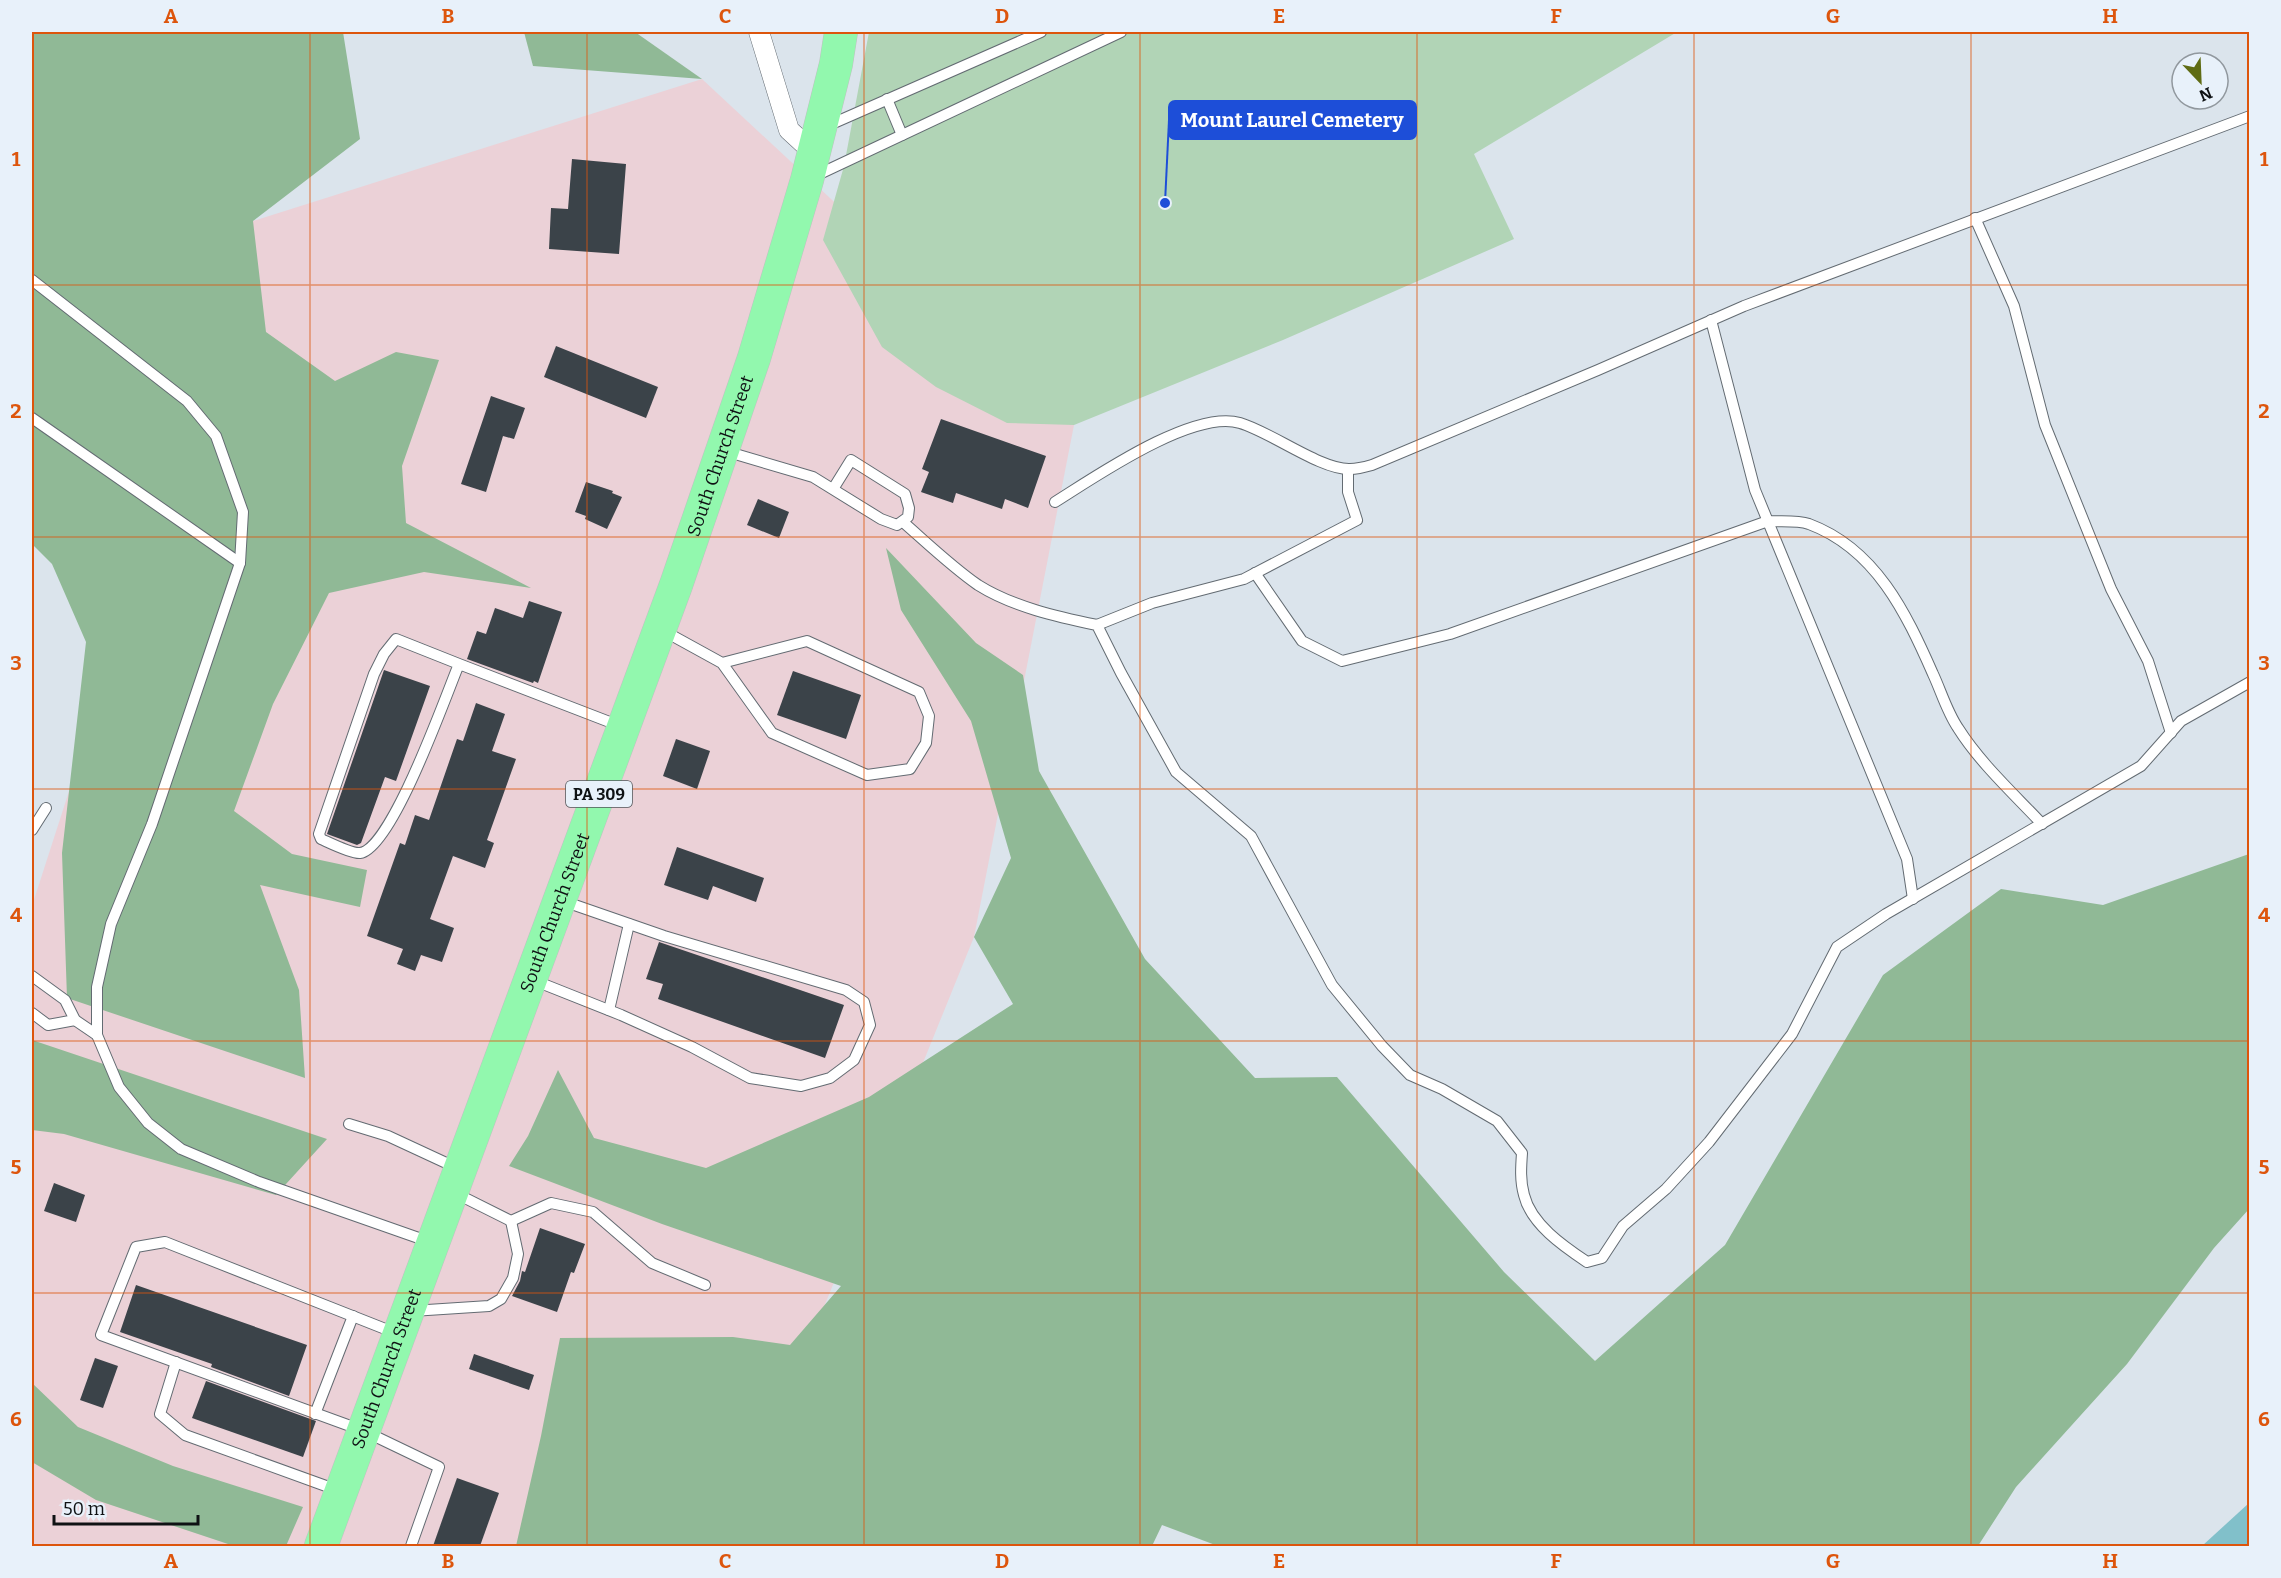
<svg xmlns="http://www.w3.org/2000/svg" width="2281" height="1578" font-family="Bitter,serif">
	<style>
		.commercial { fill: #ebd1d7 }
		.green { fill: #b1d4b6 }
		.forest { fill: #90b996 }
		.water { fill: #81c0ca }
		.building { fill: #3b4349 }
		.lines { fill: none; stroke-linecap: round; stroke-linejoin: round }
		.service-casing { stroke: #636b72; stroke-width: 12 }
		.minor-casing { stroke: #636b72; stroke-width: 21 }
		.trunk-casing { stroke: #c1c1c2; stroke-width: 34 }
		.service { stroke: #fff; stroke-width: 10 }
		.minor { stroke: #fff; stroke-width: 20 }
		.trunk { stroke: #92f8ae; stroke-width: 33 }
		.grid { fill: none; stroke: #dd550c; stroke-width: 1.5; stroke-opacity: 0.55 }
		.labels { text-anchor: middle; dominant-baseline: central; stroke-width: 6; stroke-linejoin: round; paint-order: stroke }
		.shield { fill: #e8f1fa; stroke: #505559; stroke-width: 1.5 }
		.shield-label { font-size: 16px; font-weight: bold; fill: #0f1214 }
		.street-label { font-size: 18px; fill: #0f1214; stroke: #e8f1fa }
		.leader { fill: none; stroke: #1d4ed8; stroke-width: 2 }
		.callout-dot { fill: #1d4ed8; stroke: #e8f1fa; stroke-width: 2 }
		.callout { fill: #1d4ed8; stroke: #1d4ed8; stroke-width: 2 }
		.callout-label { font-size: 20px; text-anchor: middle; font-weight: bold; fill: #fff }
		.neatline { fill: none; stroke: #dd550c; stroke-width: 2 }
		.grid-label { font-size: 20px; text-anchor: middle; font-weight: bold; fill: #dd550c }
	</style>
	<rect width="100%" height="100%" fill="#dbe4ec"/>
	<!-- commercial -->
	<polygon class="commercial" points="702,79 1074,425 974,937 727,1546 32,1546 32,906 253,221"/>
	<!-- green -->
	<polygon class="green" points="869,32 1677,32 1474,154 1514,239 1283,340 1074,425 1007,423 936,387 882,347 823,240 844,166"/>
	<!-- forest -->
	<g class="forest">
		<polygon points="32,32 343,32 360,139 253,221 266,332 335,381 396,352 439,360 402,466 406,523 531,588 424,572 329,593 273,704 234,811 292,854 367,870 360,907 260,885 299,990 305,1078 67,998 62,853 86,642 52,564 32,544"/>
		<polygon points="524,32 635,32 702,79 533,66"/>
		<polygon points="886,548 976,643 1023,675 1039,771 1145,959 1255,1078 1337,1077 1504,1272 1595,1361 1725,1245 1883,975 2001,889 2103,905 2249,854 2249,1209 2214,1248 2127,1364 2016,1487 1978,1546 1218,1546 1162,1525 1152,1546 516,1546 541,1436 560,1338 733,1337 790,1345 841,1286 662,1224 509,1166 528,1136 558,1070 594,1138 706,1168 869,1097 1013,1004 974,937 1011,858 971,721 901,610"/>
		<polygon points="32,1040 327,1139 276,1195 64,1134 32,1130"/>
		<polygon points="32,1383 78,1427 173,1466 303,1507 286,1546 234,1546 96,1500 32,1462"/>
	</g>
	<!-- water -->
	<polygon class="water" points="2249,1503 2249,1546 2202,1546"/>
	<!-- building -->
	<g class="building">
		<polygon points="572,159 626,164 619,254 549,249 551,208 568,209"/>
		<polygon points="556,346 658,387 646,418 544,377"/>
		<polygon points="491,396 525,408 514,439 503,436 486,492 461,484"/>
		<polygon points="941,419 1046,456 1028,508 1005,499 1002,509 956,493 953,503 921,492 929,472 922,469"/>
		<polygon points="586,482 613,491 612,493 622,497 607,529 585,519 586,516 575,512"/>
		<polygon points="758,499 789,512 779,538 747,525"/>
		<polygon points="529,601 562,612 538,683 534,681 533,683 467,659 477,631 486,634 495,608 523,618"/>
		<polygon points="384,670 430,686 396,781 385,777 361,843 357,845 327,834"/>
		<polygon points="793,671 861,695 846,739 777,715"/>
		<polygon points="476,703 505,714 492,751 516,759 487,840 494,843 485,868 453,856 430,919 454,928 442,962 421,955 415,971 397,964 403,949 367,936 400,843 405,845 415,815 429,820 457,739 463,741"/>
		<polygon points="676,739 710,751 697,789 663,776"/>
		<polygon points="677,847 764,878 756,902 713,886 708,900 664,885"/>
		<polygon points="659,942 844,1005 825,1058 658,999 663,984 646,979"/>
		<polygon points="54,1183 85,1195 76,1222 44,1211"/>
		<polygon points="540,1228 585,1244 574,1273 571,1272 557,1312 512,1296 520,1281 522,1271 525,1272"/>
		<polygon points="136,1285 307,1345 289,1396 211,1367 212,1364 120,1332"/>
		<polygon points="474,1354 534,1375 529,1390 469,1369"/>
		<polygon points="95,1358 118,1366 103,1408 80,1400"/>
		<polygon points="206,1381 316,1421 303,1457 192,1418"/>
		<polygon points="457,1478 499,1493 480,1546 433,1546"/>
	</g>
	<g class="lines">
		<defs>
			<g id="service">
				<polyline points="887,99 902,135"/>
				<polyline points="827,126 1041,32"/>
				<polyline points="813,177 1121,32"/>
				<polyline points="1975,218 2014,306 2045,425 2111,589 2148,661 2171,733"/>
				<polyline points="32,280 187,401 216,436 243,512 240,563 152,824 111,924 97,987 97,1035 119,1087 148,1123 181,1149 259,1182 430,1242"/>
				<polyline points="1711,320 1755,490 1907,859 1913,899"/>
				<polyline points="32,418 240,563"/>
				<polyline points="725,451 813,477 881,519 897,525 908,517 909,508 905,494 851,460 833,489"/>
				<path d="M1055,502c40,-25 138,-93 185,-79 31,9 81,47 110,46 7,0 15,-2 22,-4l226,-95 146,-64 506,-190"/>
				<path d="M903,522c24,21 49,45 75,63 35,22 80,32 119,40l24,48 55,99 75,64 81,149 50,61 28,29 32,14 55,32 25,32c-1,14 -2,28 2,42 7,29 39,51 63,67l15,-4 21,-32 43,-37 43,-47 83,-108 45,-87 49,-33 255,-148 40,-45 69,-39"/>
				<path d="M1255,573l47,68 40,20 108,-27 318,-113c13,1 29,-1 41,3 67,25 97,89 124,150 8,17 14,38 25,54 22,35 55,65 84,96"/>
				<polyline points="1097,625 1152,603 1244,579 1357,520 1348,492 1348,469"/>
				<polyline points="662,630 722,663 772,733 867,775 910,769 926,743 929,716 919,692 807,641 722,663"/>
				<path d="M459,664l-63,-25 -12,15 -10,20 -55,160 2,5c9,4 31,15 39,14 32,-4 86,-158 99,-189l161,62"/>
				<polyline points="32,830 46,808"/>
				<polyline points="32,976 65,1000 75,1020 97,1035"/>
				<polyline points="533,980 621,1015 692,1047 750,1078 801,1086 830,1078 854,1060 870,1025 864,1002 846,990 664,936 563,901"/>
				<polyline points="609,1010 629,924"/>
				<polyline points="32,1013 48,1025 75,1020"/>
				<polyline points="349,1124 388,1136 457,1168"/>
				<polyline points="455,1193 511,1221 551,1203 593,1212 652,1263 705,1285"/>
				<polyline points="412,1311 489,1306 501,1299 513,1278 518,1254 511,1221"/>
				<polyline points="398,1334 165,1242 136,1247 101,1335 364,1431 439,1467 411,1546"/>
				<polyline points="176,1362 160,1414 185,1435 337,1490"/>
				<polyline points="315,1414 353,1316"/>
			</g>
			<polyline id="minor" points="759,32 789,130 814,153"/>
			<g id="trunk">
				<path id="s1" d="M321,1546l355,-961 78,-227 53,-178 29,-116 5,-32"/>
			</g>
		</defs>
		<!-- service casing -->
		<use href="#service" class="service-casing"/>
		<!-- minor casing -->
		<use href="#minor" class="minor-casing"/>
		<!-- trunk casing -->
		<use href="#trunk" class="trunk-casing"/>
		<!-- service -->
		<use href="#service" class="service"/>
		<!-- minor -->
		<use href="#minor" class="minor"/>
		<!-- trunk -->
		<use href="#trunk" class="trunk"/>
	</g>
	<!-- grid -->
	<path class="grid" d="M310,32v1514M587,32v1514M864,32v1514M1140,32v1514M1417,32v1514M1694,32v1514M1971,32v1514M32,285h2218M32,537h2218M32,789h2218M32,1041h2218M32,1293h2218"/>
	<g class="labels">
		<!-- shield labels -->
		<rect class="shield" x="566" y="781" width="66" height="26" rx="4.5"/>
		<g class="shield-label">
			<text x="599" y="794">PA 309</text>
		</g>
		<!-- street labels -->
		<g class="street-label">
			<text stroke="none"><textPath href="#s1" startOffset="1161">South Church Street</textPath></text>
			<text stroke="none"><textPath href="#s1" startOffset="675">South Church Street</textPath></text>
			<text stroke="none"><textPath href="#s1" startOffset="189">South Church Street</textPath></text>
		</g>
	</g>
	<!-- callouts -->
	<path class="leader" d="M1165 203L1169 120"/>
	<circle class="callout-dot" cx="1165" cy="203" r="6"/>
	<rect class="callout" x="1169" y="101" width="247" height="38" rx="6"/>
	<g class="callout-label">
		<text x="1292" y="127">Mount Laurel Cemetery</text>
	</g>
	<!-- border -->
	<rect width="2281" height="1578" fill="none" stroke="#e8f1fa" stroke-width="66"/>
	<!-- north arrow -->
	<g transform="translate(2200 81) rotate(157)"><circle r="28" fill="#e8f1fa" stroke="#91989e" stroke-width="1.5"/>
	<path d="M0-4.5L10 22L0 15L-10 22Z" fill="#5f6c14"/>
	<text y="-9" font-size="16" font-weight="bold" text-anchor="middle" fill="#0f1214">N</text>
	</g>
	<!-- scale -->
	<path d="M54 1515v9h144v-9" fill="none" stroke="#0f1214" stroke-width="3"/>
	<text x="63" y="1515" font-size="18" fill="#0f1214" stroke="#e8f1fa" stroke-width="4.5" paint-order="stroke">50 m</text>
	<rect x="33" y="33" width="2215" height="1512" class="neatline"/>
	<g class="grid-label">
		<text x="171" y="23">A</text>
		<text x="448" y="23">B</text>
		<text x="725" y="23">C</text>
		<text x="1002" y="23">D</text>
		<text x="1279" y="23">E</text>
		<text x="1556" y="23">F</text>
		<text x="1833" y="23">G</text>
		<text x="2110" y="23">H</text>
		<text x="16" y="166">1</text>
		<text x="2264" y="166">1</text>
		<text x="16" y="418">2</text>
		<text x="2264" y="418">2</text>
		<text x="16" y="670">3</text>
		<text x="2264" y="670">3</text>
		<text x="16" y="922">4</text>
		<text x="2264" y="922">4</text>
		<text x="16" y="1174">5</text>
		<text x="2264" y="1174">5</text>
		<text x="16" y="1426">6</text>
		<text x="2264" y="1426">6</text>
		<text x="171" y="1568">A</text>
		<text x="448" y="1568">B</text>
		<text x="725" y="1568">C</text>
		<text x="1002" y="1568">D</text>
		<text x="1279" y="1568">E</text>
		<text x="1556" y="1568">F</text>
		<text x="1833" y="1568">G</text>
		<text x="2110" y="1568">H</text>
	</g>
</svg>
